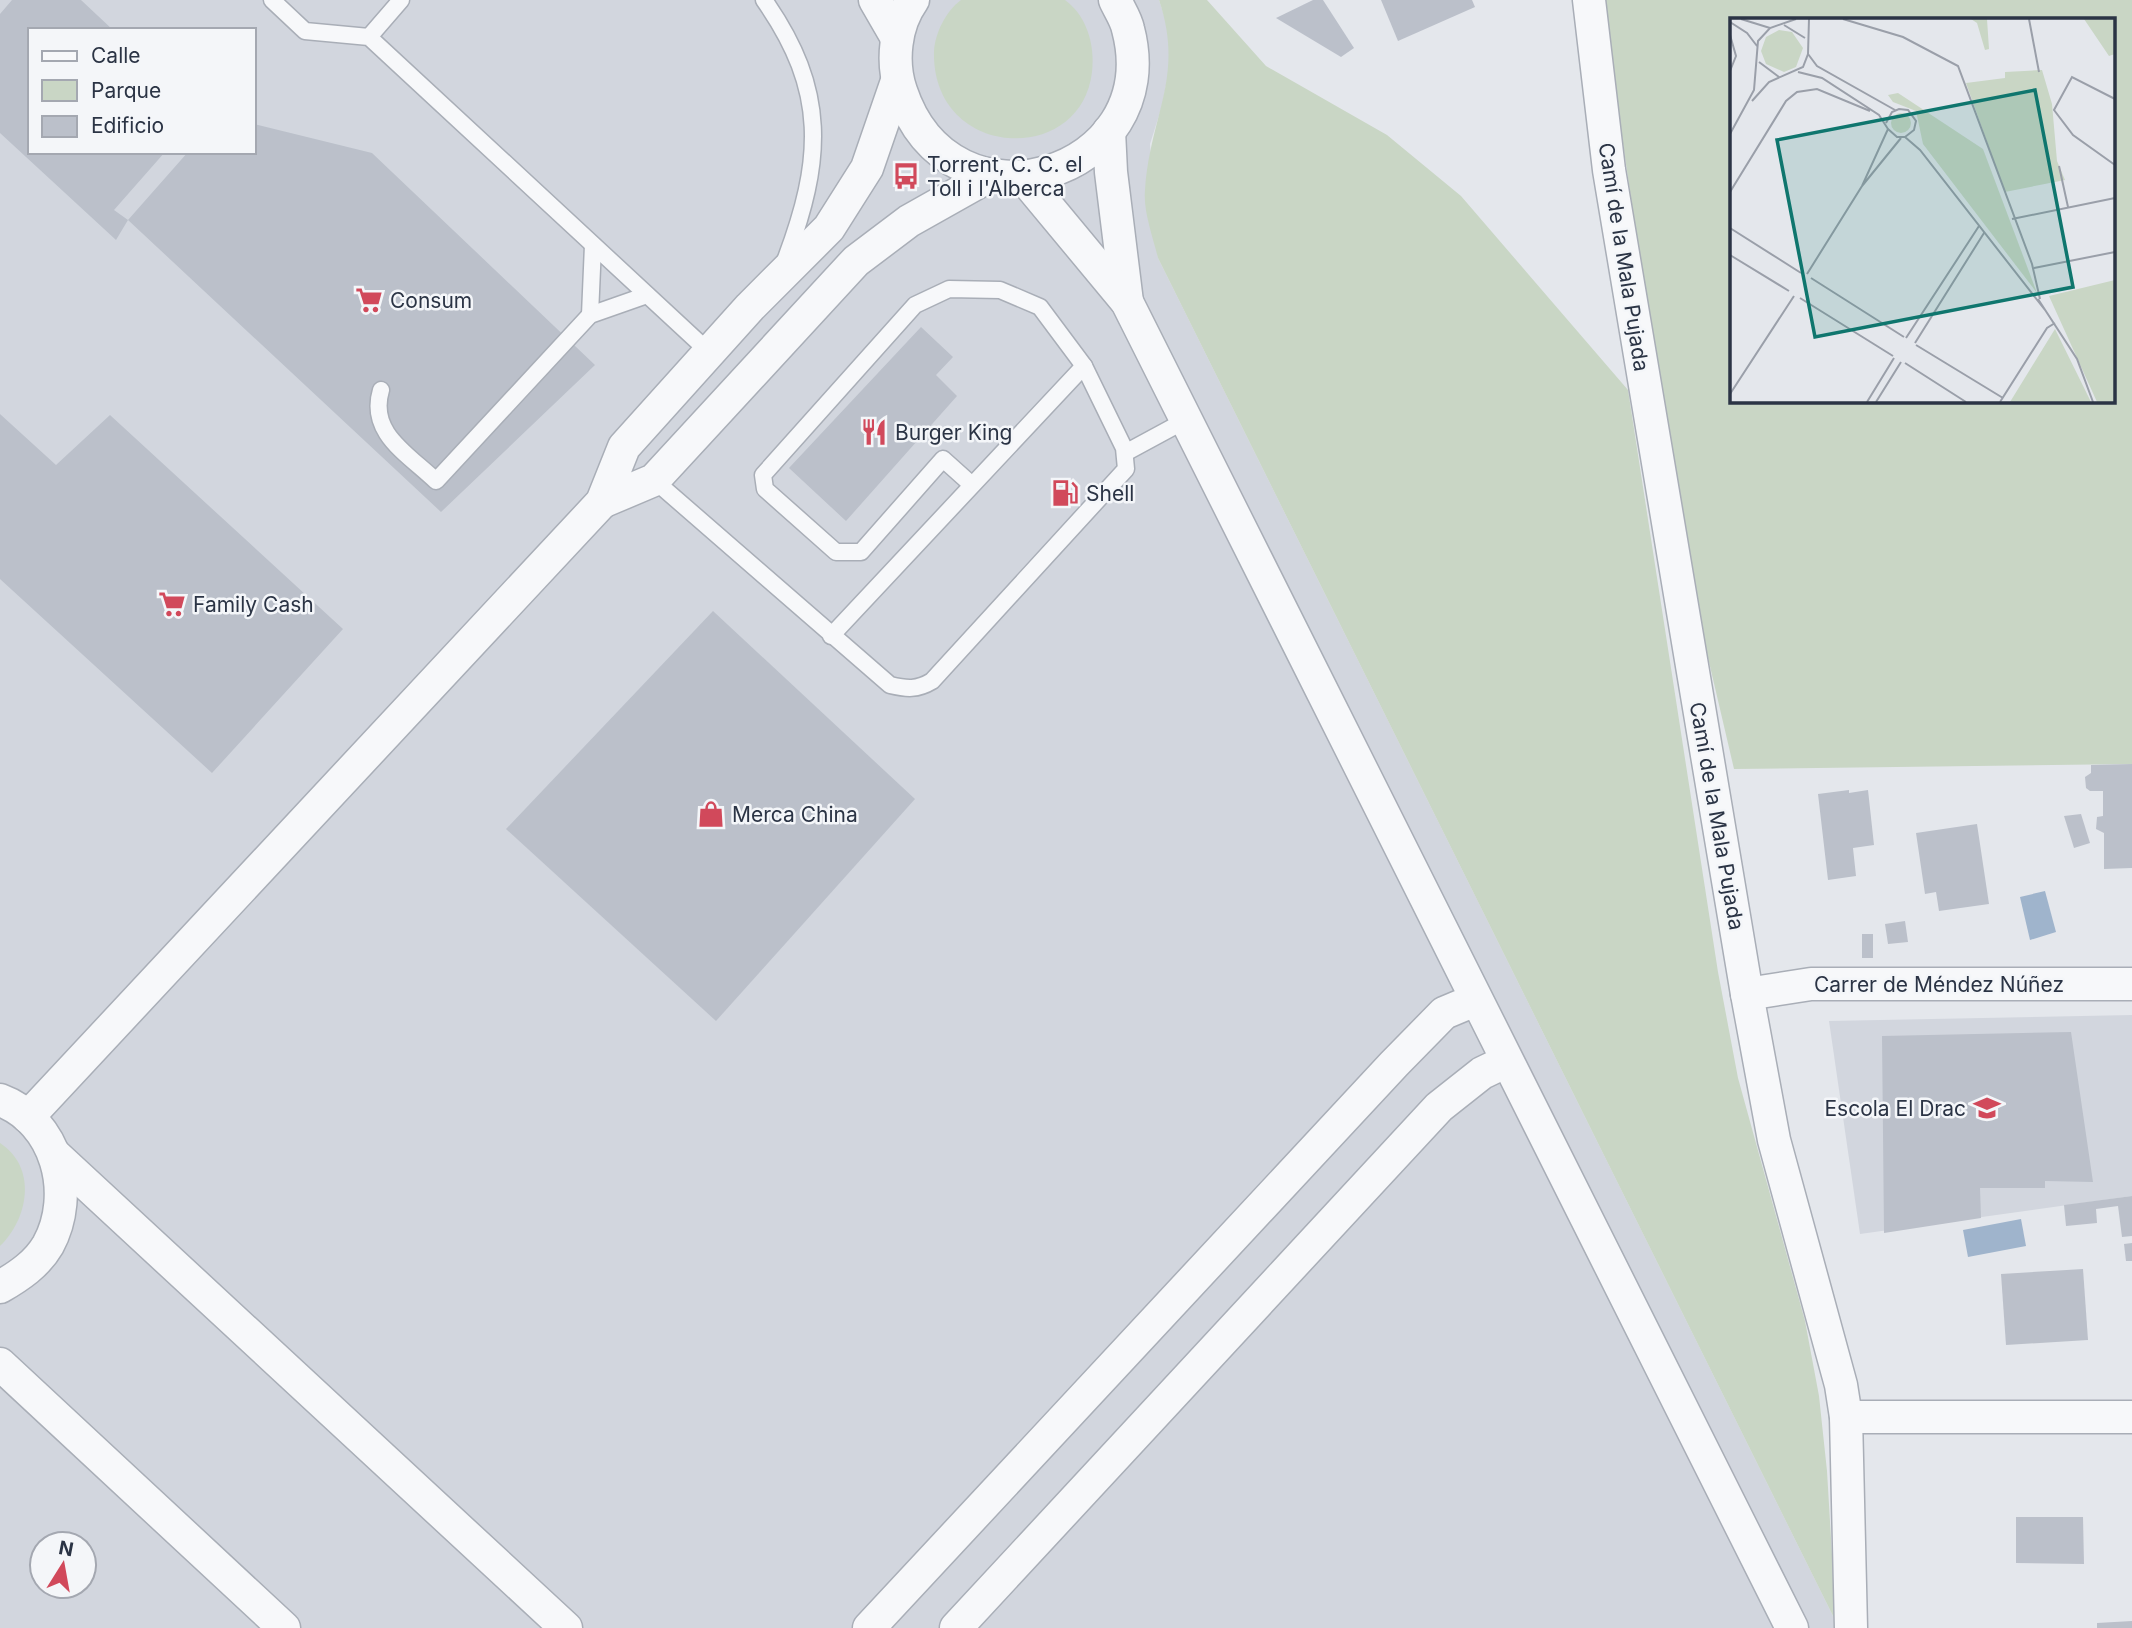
<svg xmlns="http://www.w3.org/2000/svg" width="2132" height="1628" font-family="Inter,sans-serif">
	<style>
		.built { fill: #d2d6de; fill-rule: evenodd }
		.green { fill: #c9d6c5; fill-rule: evenodd }
		.water { fill: #9fb4cc }
		.building { fill: #bbc0ca }
		.lines { fill: none; stroke-linecap: round; stroke-linejoin: round }
		.lane-casing { stroke: #a9aeb7; stroke-width: 19 }
		.street-casing { stroke: #a9aeb7; stroke-width: 35 }
		.lane { stroke: #f7f8fa; stroke-width: 16 }
		.street { stroke: #f7f8fa; stroke-width: 32 }
		.labels { text-anchor: middle; dominant-baseline: central; stroke-width: 5; stroke-linejoin: round; paint-order: stroke }
		.poi-label { font-size: 21px; fill: #2b3445; stroke: #f4f6f9; text-anchor: start }
		.street-label { font-size: 21px; fill: #2b3445; stroke: #f4f6f9 }
		.inset-road { fill: none; stroke: #9a9fa9; stroke-width: 2 }
		.view { fill: #0f766e; fill-opacity: 0.15; stroke: #0f766e; stroke-width: 3.5 }
		.inset-edge { fill: none; stroke: #2b3445; stroke-width: 3.5 }
	</style>
	<rect width="100%" height="100%" fill="#e4e7ec"/>
	<!-- built -->
	<g class="built">
		<path d="M0,0h1159l9,27 3,33 -9,46 -12,38 8,114 678,1364 12,6h-1848zM30,30h224v122h-224zM42,1544h42v42h-42z"/>
		<polygon points="2132,1015 2132,1196 1860,1234 1829,1021"/>
	</g>
	<!-- green -->
	<g class="green">
		<path d="M961,0h104c22,16 30,45 27,72 -11,95 -161,88 -158,-21 1,-18 12,-40 27,-51z"/>
		<path d="M1159,0h48l59,66 121,69 74,61 167,194 90,582 20,106 67,243 14,75 8,75 9,151 -678,-1364c-5,-21 -15,-47 -13,-68 5,-75 40,-113 14,-190z"/>
		<path d="M1606,0h526v764l-398,5 -53,-227 -70,-481zM1731,19h382v382h-382z"/>
		<path d="M0,1143c38,25 28,76 0,103z"/>
	</g>
	<!-- water -->
	<g class="water">
		<polygon points="2045,891 2056,932 2030,940 2020,897"/>
		<polygon points="2021,1219 2026,1246 1968,1257 1963,1230"/>
	</g>
	<!-- building -->
	<g class="building">
		<polygon points="12,0 81,0 113,30 30,30 30,152 165,152 114,210 128,220 188,152 254,152 254,124 372,153 595,365 441,512 128,220 116,240 0,133 0,14"/>
		<polygon points="1313,0 1323,0 1354,48 1341,57 1276,18"/>
		<polygon points="1381,0 1472,0 1475,7 1398,41"/>
		<polygon points="921,327 953,357 936,375 957,396 846,521 789,468"/>
		<polygon points="0,414 56,465 110,415 343,629 212,773 0,579"/>
		<polygon points="713,611 915,799 716,1021 506,829"/>
		<polygon points="2132,764 2132,868 2104,869 2104,833 2096,829 2097,817 2103,816 2103,791 2090,791 2086,788 2085,777 2091,773 2091,765"/>
		<polygon points="1849,790 1849,793 1868,790 1874,845 1853,848 1856,876 1828,880 1818,794"/>
		<polygon points="2081,814 2090,843 2074,848 2064,816"/>
		<polygon points="1977,824 1989,904 1939,911 1936,892 1925,894 1916,833"/>
		<polygon points="1905,921 1908,942 1888,944 1885,924"/>
		<rect x="1862" y="934" width="11" height="24"/>
		<polygon points="2071,1032 2093,1182 2045,1181 2045,1188 1980,1188 1981,1218 1884,1233 1882,1036"/>
		<polygon points="2132,1196 2132,1236 2122,1237 2118,1206 2096,1209 2097,1223 2066,1226 2064,1205"/>
		<polygon points="2132,1243 2132,1261 2126,1261 2124,1244"/>
		<polygon points="2083,1269 2088,1340 2006,1345 2001,1274"/>
		<polygon points="2016,1517 2083,1517 2084,1564 2016,1563"/>
		<polygon points="2132,1621 2132,1628 2097,1628 2097,1623"/>
	</g>
	<g class="lines">
		<defs>
			<g id="lane">
				<polyline points="272,0 305,31 369,37 709,352"/>
				<path d="M764,0c64,91 59,160 21,261"/>
				<polyline points="369,37 401,0"/>
				<polyline points="590,315 593,245"/>
				<path d="M381,390c-13,43 27,64 55,91l154,-166 57,-20"/>
				<polyline points="1125,453 1186,420"/>
				<path d="M654,480l236,205c17,4 27,5 42,-4l194,-212 -2,-21 -40,-82 -44,-59 -40,-17 -51,-1 -34,16 -152,170 2,14 71,63h25l82,-93 29,26"/>
				<polyline points="831,636 1084,366"/>
			</g>
			<g id="street">
				<polyline points="875,0 897,38"/>
				<path d="M913,0c-18,25 -22,62 -12,91 50,151 266,85 227,-62 -2,-10 -9,-20 -13,-29"/>
				<polyline points="1589,0 1609,170 1747,994 1774,1140 1841,1385 1846,1417 1851,1628"/>
				<polyline points="1109,131 1111,172 1127,302"/>
				<polyline points="1024,178 1127,302 1792,1628"/>
				<polyline points="602,502 654,480 856,261 909,221 989,176"/>
				<polyline points="1747,994 1811,984 2132,984"/>
				<path d="M0,1100c57,21 76,94 48,145 -11,19 -29,31 -48,42"/>
				<polyline points="28,1117 602,502 624,447 750,307 829,228 867,168 897,81"/>
				<polyline points="54,1154 566,1628"/>
				<polyline points="0,1364 284,1628"/>
				<polyline points="1846,1417 2132,1417"/>
				<polyline points="869,1628 1394,1064 1444,1013 1475,1000"/>
				<polyline points="956,1628 1439,1107 1482,1073 1505,1062"/>
			</g>
		</defs>
		<!-- lane casing -->
		<use href="#lane" class="lane-casing"/>
		<!-- street casing -->
		<use href="#street" class="street-casing"/>
		<!-- lane -->
		<use href="#lane" class="lane"/>
		<!-- street -->
		<use href="#street" class="street"/>
	</g>
	<!-- icons -->
	<defs>
		<symbol id="bus-bare" viewBox="-9 -9 18 18"><path d="M-5-6H5V4H4V6H2V4H-2V6H-4V4H-5ZM-3.5-4V0h7V-4ZM-3.5 1.2v1.5H-2V1.2ZM2 1.2v1.5H3.5V1.2Z" fill="#d1495b" stroke="#f4f6f9" stroke-width="2.5" paint-order="stroke"/></symbol>
		<symbol id="supermarket-bare" viewBox="-9 -9 18 18"><path d="M-6-5.5h2.5l.6 2H6L4.5 2H-2.5L-4.4-4H-6ZM-1.5 3.2a1.3 1.3 0 1 0 .1 0ZM3 3.2a1.3 1.3 0 1 0 .1 0Z" fill="#d1495b" stroke="#f4f6f9" stroke-width="2.5" paint-order="stroke"/></symbol>
		<symbol id="restaurant-bare" viewBox="-9 -9 18 18"><path d="M-5-6h1v4h1v-4h1v4h1v-4h1v5L-1.5 .5V6h-2V.5L-5-1ZM5-6V6H3V1.5H1.5Q1.5-4 5-6Z" fill="#d1495b" stroke="#f4f6f9" stroke-width="2.5" paint-order="stroke"/></symbol>
		<symbol id="fuel-bare" viewBox="-9 -9 18 18"><path d="M-5.5-6h7V0h2V4h1.3V-2.5L3-4.5l.8-.8L6-3V5H2.5V1h-1V6h-7ZM-4.2-4.7v3.2H.2V-4.7Z" fill="#d1495b" stroke="#f4f6f9" stroke-width="2.5" paint-order="stroke"/></symbol>
		<symbol id="shop-bare" viewBox="-9 -9 18 18"><path d="M-5-2.5h2.3a2.7 3.5 0 0 1 5.4 0H5L5.5 6h-11ZM-1.5-2.5h3a1.5 2.3 0 0 0-3 0Z" fill="#d1495b" stroke="#f4f6f9" stroke-width="2.5" paint-order="stroke"/></symbol>
		<symbol id="school-bare" viewBox="-9 -9 18 18"><path d="M0-5L7-2L0 1L-7-2ZM-4 1L0 2.5L4 1V4Q0 6-4 4Z" fill="#d1495b" stroke="#f4f6f9" stroke-width="2.5" paint-order="stroke"/></symbol>
	</defs>
	<g fill-rule="evenodd">
		<use href="#bus-bare" x="887" y="157" width="38" height="38"/>
		<use href="#supermarket-bare" x="350" y="281" width="38" height="38"/>
		<use href="#restaurant-bare" x="855" y="413" width="38" height="38"/>
		<use href="#fuel-bare" x="1046" y="474" width="38" height="38"/>
		<use href="#supermarket-bare" x="153" y="585" width="38" height="38"/>
		<use href="#shop-bare" x="692" y="795" width="38" height="38"/>
		<use href="#school-bare" x="1968" y="1089" width="38" height="38"/>
	</g>
	<g class="labels">
		<!-- poi labels -->
		<g class="poi-label">
			<text x="927" y="164">Torrent, C. C. el<tspan x="927" dy="24">Toll i l'Alberca</tspan></text>
			<text x="390" y="300">Consum</text>
			<text x="895" y="432">Burger King</text>
			<text x="1086" y="493">Shell</text>
			<text x="193" y="604">Family Cash</text>
			<text x="732" y="814">Merca China</text>
			<text x="1966" y="1108" text-anchor="end">Escola El Drac</text>
		</g>
		<!-- street labels -->
		<g class="street-label">
			<text transform="translate(1624 257) rotate(81)">Camí de la Mala Pujada</text>
			<text transform="translate(1717 816) rotate(80)">Camí de la Mala Pujada</text>
			<text x="1939" y="984">Carrer de Méndez Núñez</text>
		</g>
	</g>
	<!-- overview -->
	<g transform="translate(1730 18)">
		<rect width="385" height="385" fill="#e4e7ec"/>
		<path d="M241,1h16l2,30 -4,1 -8,-27zM354,1h31v35l-6,2zM49,12l13,2 11,16 -7,19 -12,5 -18,-8 -5,-13 5,-14zM312,52l10,34 5,57 8,19 -60,12 -39,-109 39,-5v-6zM168,75l85,56 54,144 -114,-149 -7,-33 -23,-9 -5,-7zM161 105a10 10 0 1 1 20 0a10 10 0 1 1-20 0ZM385,262v122h-18l-48,-106zM325,311l36,73h-81z" fill="#c9d6c5"/>
		<path class="inset-road" d="M11,1l29,9M113,1l60,18 55,29 74,198 8,35M299,1l10,53M0,4l17,11 10,13M54,7l21,13M0,17l6,21 -6,15M78,36l9,12 78,44M29,44l20,15M68,54l24,6 57,37 9,14 -26,57 -55,88M385,81l-43,-22 -18,33 19,25 42,30M22,83l17,-19 34,-15 5,-13 1,-35M156,105l6,-11 7,-3 9,1 8,11 -2,9 -9,7h-8l-9,-8M0,116l24,-44 4,-49 12,-13 26,-9M175,119l15,13 125,160M329,148l9,41M132,168l39,-48M0,174l56,-91 11,-9 20,-3 53,22M282,201l103,-21M0,210l71,45M0,237l59,36M304,250l81,-16M81,260l93,59M70,280l93,58M308,281l39,60 16,43M176,320l73,-112M185,325l69,-110M186,327l87,53M175,345l61,39M0,376l64,-98M137,384l27,-44M146,384l25,-40M270,384l47,-74 8,-5"/>
		<path class="view" d="M305,72l38,197 -258,50 -38,-197z"/>
		<rect width="385" height="385" class="inset-edge"/>
	</g>
	<!-- legend -->
	<rect x="28" y="28" width="228" height="126" fill="#f4f6f9" stroke="#a4a8b1" stroke-width="2"/>
	<rect x="42" y="51" width="35" height="10" fill="#f7f8fa" stroke="#a4a8b1" stroke-width="2"/>
	<text x="91" y="63" font-size="21" fill="#2b3445">Calle</text>
	<rect x="42" y="80" width="35" height="21" fill="#c9d6c5" stroke="#a4a8b1" stroke-width="2"/>
	<text x="91" y="98" font-size="21" fill="#2b3445">Parque</text>
	<rect x="42" y="116" width="35" height="21" fill="#bbc0ca" stroke="#a4a8b1" stroke-width="2"/>
	<text x="91" y="133" font-size="21" fill="#2b3445">Edificio</text>
	<!-- north arrow -->
	<g transform="translate(63 1565) rotate(11)"><circle r="33" fill="#f4f6f9" stroke="#a4a8b1" stroke-width="2"/>
	<path d="M0-5L12 26L0 18L-12 26Z" fill="#d1495b"/>
	<text y="-10" font-size="19" font-weight="bold" text-anchor="middle" fill="#2b3445">N</text>
	</g>
</svg>
